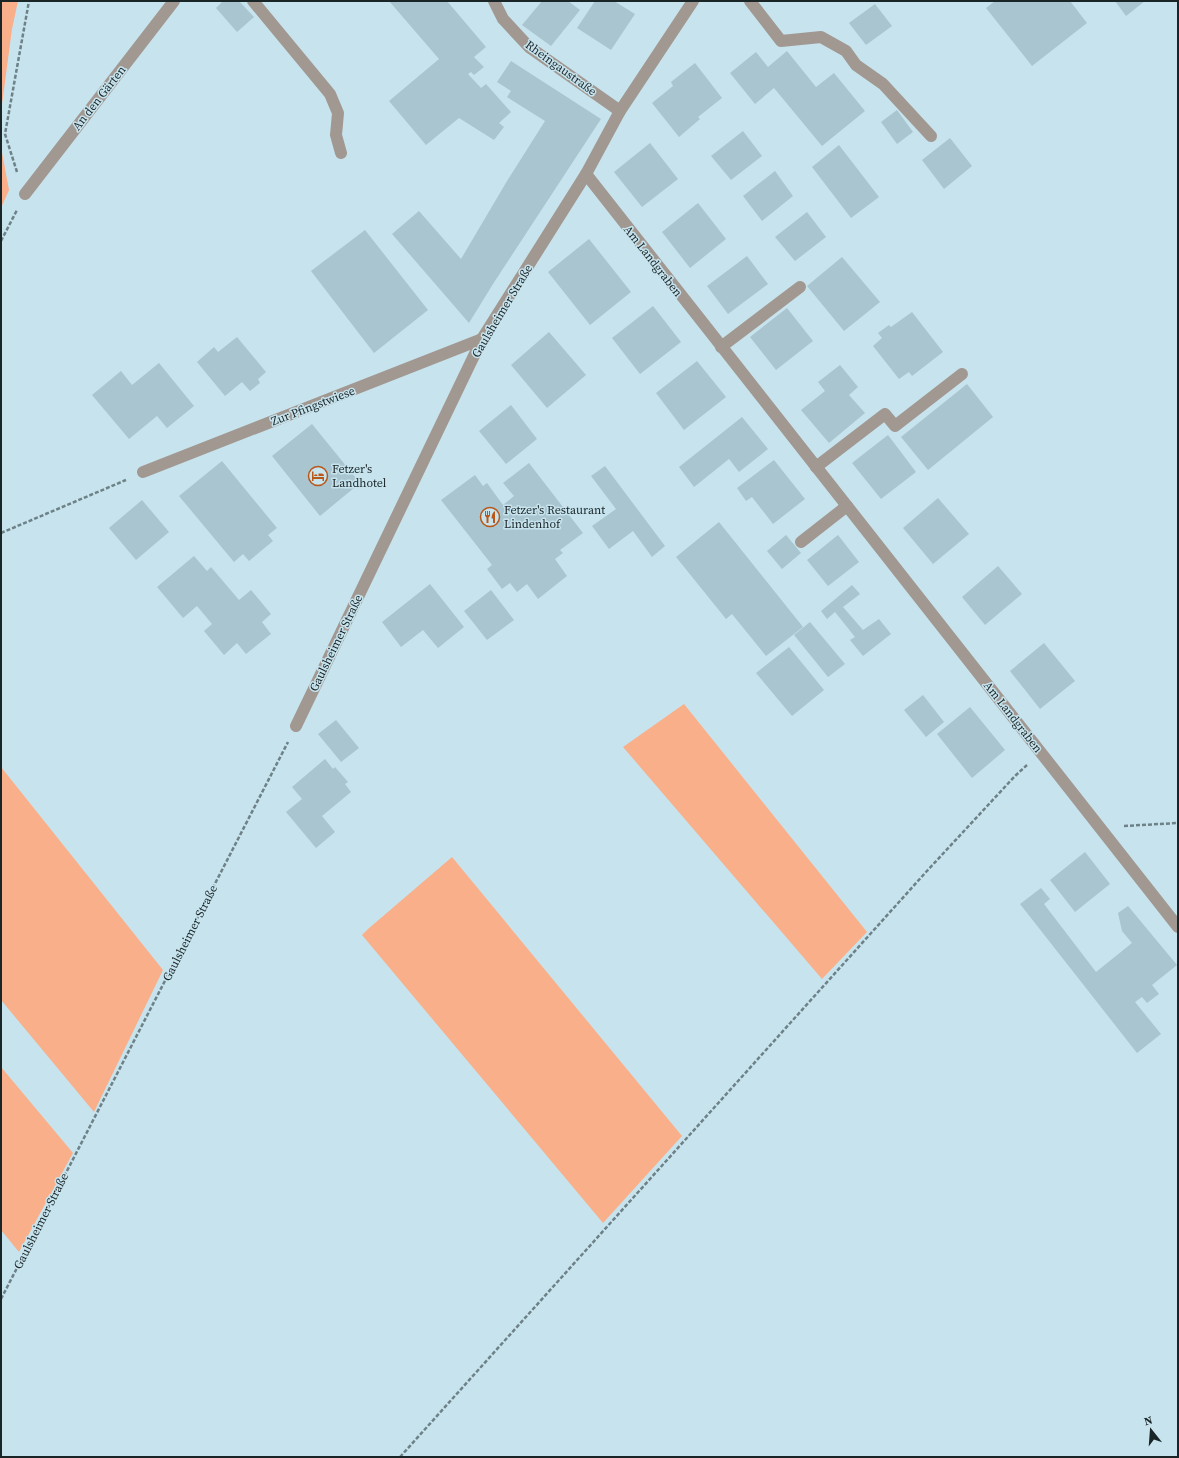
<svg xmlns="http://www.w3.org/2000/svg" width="1179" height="1458" font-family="'Source Serif 4',serif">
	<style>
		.green { fill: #f9af89 }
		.building { fill: #a9c5cf }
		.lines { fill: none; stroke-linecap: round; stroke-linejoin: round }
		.path { stroke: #6d8187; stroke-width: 2.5; stroke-dasharray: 4 2; stroke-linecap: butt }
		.minor { stroke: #a29892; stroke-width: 12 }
		.labels { text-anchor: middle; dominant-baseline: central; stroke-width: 3; stroke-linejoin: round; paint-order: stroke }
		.street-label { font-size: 12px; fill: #1a2528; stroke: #c7e4ee }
		.poi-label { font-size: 12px; fill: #1a2528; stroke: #c7e4ee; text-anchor: start }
	</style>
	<rect width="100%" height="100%" fill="#c7e4ee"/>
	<!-- green -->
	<g class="green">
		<polygon points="1,1 18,1 12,29 1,112"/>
		<polygon points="1,147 9,190 1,208"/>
		<polygon points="684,704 867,932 822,979 623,747"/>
		<polygon points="1,767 163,970 94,1112 1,1000"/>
		<polygon points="452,857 682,1136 603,1223 362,935 368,929"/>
		<polygon points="1,1067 73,1153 19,1252 1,1230"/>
	</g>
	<!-- building -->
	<g class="building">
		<polygon points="223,1 239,1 254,17 237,32 216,8"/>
		<polygon points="389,1 447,1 486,47 474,57 484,67 474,75 471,72 468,74 481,88 486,84 511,112 499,123 504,127 494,140 459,118 426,145 389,101 439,59"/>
		<polygon points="542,1 568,1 580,10 551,46 522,25"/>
		<polygon points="595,1 614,1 635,14 611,50 577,28"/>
		<polygon points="995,1 1070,1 1087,23 1032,66 986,8"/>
		<polygon points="1115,1 1145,1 1126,16"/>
		<polygon points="875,4 892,26 866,45 849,23"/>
		<polygon points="787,51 816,87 834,73 865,111 822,146 774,88 755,104 730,73 756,52 768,67"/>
		<polygon points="511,61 601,119 493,284 469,323 392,234 419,211 461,259 507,181 545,121 507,97 511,91 497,82"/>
		<polygon points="695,63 722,98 698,117 700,119 679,137 652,103 673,86 671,82"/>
		<polygon points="897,110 913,132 897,144 881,122"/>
		<polygon points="743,131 762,156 731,180 711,156"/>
		<polygon points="950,138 972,166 944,189 922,160"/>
		<polygon points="650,143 678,179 642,207 614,172"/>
		<polygon points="839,145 879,197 851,218 812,167"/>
		<polygon points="775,171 793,196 762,221 743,196"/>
		<polygon points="698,203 726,239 690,268 662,232"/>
		<polygon points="807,212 826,237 795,261 775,237"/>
		<polygon points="365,230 428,310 374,353 311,271"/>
		<polygon points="589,239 631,292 590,325 548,272"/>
		<polygon points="747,256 768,284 728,314 707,286"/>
		<polygon points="842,257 880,302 844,331 807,286"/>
		<polygon points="653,306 681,342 640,374 612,338"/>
		<polygon points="787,308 813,341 776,370 750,337"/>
		<polygon points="912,312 943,352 912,376 909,372 899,379 873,346 882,338 878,333 889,325 891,327"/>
		<polygon points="549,332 586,375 547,408 511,365"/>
		<polygon points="237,337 266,372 258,379 260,383 250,391 242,382 225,396 197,362 214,347 218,352"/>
		<polygon points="697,361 726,397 684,430 656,393"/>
		<polygon points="159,363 194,406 167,428 157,416 129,439 92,395 121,371 132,385"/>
		<polygon points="840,365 858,387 849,395 865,413 829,443 801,410 825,391 818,382"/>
		<polygon points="967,384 993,417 928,470 901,437"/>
		<polygon points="511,405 537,439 506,464 479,431"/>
		<polygon points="742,417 768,449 739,472 729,459 694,487 679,467"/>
		<polygon points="312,424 360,483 320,516 272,456"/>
		<polygon points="888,435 916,472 881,499 852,463"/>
		<polygon points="774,460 805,499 773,524 752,497 746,501 737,488"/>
		<polygon points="222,461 277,528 268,535 273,541 249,561 243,554 234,562 179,496"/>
		<polygon points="529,463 583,533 560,550 563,553 555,559 567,576 538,599 527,584 517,592 510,583 502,589 487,569 492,565 441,500 475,475 483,486 487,483 503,505 514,496 503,483"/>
		<polygon points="605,466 665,546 652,557 633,531 609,549 592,526 616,509 591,476"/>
		<polygon points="938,498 969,534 933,564 903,528"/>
		<polygon points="142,500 169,532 136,560 109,528"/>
		<polygon points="719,522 803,627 766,656 732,614 726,619 676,557"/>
		<polygon points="786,535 801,553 782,569 767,551"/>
		<polygon points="838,535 859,562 828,586 807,560"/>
		<polygon points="194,556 207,571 211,567 239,600 251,590 271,614 262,622 271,634 246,654 237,643 224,655 204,631 212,624 197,606 183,618 157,587"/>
		<polygon points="998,566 1022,594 985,625 962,597"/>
		<polygon points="430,584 464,627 438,648 423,630 401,647 382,622"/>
		<polygon points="852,585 860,594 843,607 863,630 879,619 891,634 863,656 850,640 855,637 835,612 827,619 821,611"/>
		<polygon points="491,590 514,620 487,640 464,611"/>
		<polygon points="810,622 845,664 828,677 794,635"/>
		<polygon points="1044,643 1075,681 1040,709 1010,671"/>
		<polygon points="789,647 824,690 792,716 756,673"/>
		<polygon points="923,695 944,722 926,737 904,710"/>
		<polygon points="970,707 1005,750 972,778 937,734"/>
		<polygon points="336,720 359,748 341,762 318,734"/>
		<polygon points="325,759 333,769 335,767 348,782 345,784 351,792 322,816 335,832 316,848 286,812 302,799 292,787"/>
		<polygon points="1085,852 1110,884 1075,912 1050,880"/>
		<polygon points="1041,888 1050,899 1044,904 1096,972 1132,943 1122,931 1118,913 1128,906 1177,965 1152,985 1159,994 1147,1003 1142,997 1135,1002 1161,1034 1137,1053 1020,904"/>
	</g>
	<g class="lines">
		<!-- path -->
		<g class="path">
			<polyline points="17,172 5,134 29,1"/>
			<polyline points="1,241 17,210"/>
			<polyline points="1,533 126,480"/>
			<polyline points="1124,826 1178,823"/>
			<polyline points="1,1299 288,742"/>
			<polyline points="400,1457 926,872 1015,776 1027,765"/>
		</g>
		<!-- minor -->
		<g class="minor">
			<polyline points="253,1 330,94 338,113 336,135 341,153"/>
			<polyline points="494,1 503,19 529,47 620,111"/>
			<polyline points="750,1 781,41 821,37 846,51 856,65 883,84 931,136"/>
			<polyline points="586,174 1178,927"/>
			<polyline points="25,194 174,1"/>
			<polyline points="721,347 800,287"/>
			<polyline points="816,467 885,414 895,426 962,374"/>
			<polyline points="143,472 482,339"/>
			<polyline points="801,542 847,506"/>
			<polyline points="296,726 482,339 586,174 620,111 693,1"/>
		</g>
	</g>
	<!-- icons -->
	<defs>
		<symbol id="hotel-ring" viewBox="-11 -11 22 22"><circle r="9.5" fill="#c7e4ee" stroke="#b95719" stroke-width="1.5"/><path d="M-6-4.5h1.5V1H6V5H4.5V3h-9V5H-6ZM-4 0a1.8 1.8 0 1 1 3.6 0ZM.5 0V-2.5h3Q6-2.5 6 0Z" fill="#b95719"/></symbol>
		<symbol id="restaurant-ring" viewBox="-11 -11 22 22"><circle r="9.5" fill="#c7e4ee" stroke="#b95719" stroke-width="1.5"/><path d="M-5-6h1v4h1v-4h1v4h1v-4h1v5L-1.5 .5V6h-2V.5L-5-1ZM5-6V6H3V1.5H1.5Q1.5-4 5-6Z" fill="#b95719"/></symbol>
	</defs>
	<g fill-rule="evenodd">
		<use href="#hotel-ring" x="307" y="465" width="22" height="22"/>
		<use href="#restaurant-ring" x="479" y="506" width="22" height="22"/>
	</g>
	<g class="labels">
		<!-- street labels -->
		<g class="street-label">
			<text transform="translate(561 68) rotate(36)">Rheingaustraße</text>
			<text transform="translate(99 98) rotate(-52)">An den Gärten</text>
			<text transform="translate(653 261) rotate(52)">Am Landgraben</text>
			<text transform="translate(502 311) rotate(-59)">Gaulsheimer Straße</text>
			<text transform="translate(313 406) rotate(-21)">Zur Pfingstwiese</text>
			<text transform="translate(336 643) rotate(-64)">Gaulsheimer Straße</text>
			<text transform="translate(1013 717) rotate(52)">Am Landgraben</text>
			<text transform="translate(190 933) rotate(-63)">Gaulsheimer Straße</text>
			<text transform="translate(41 1221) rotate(-63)">Gaulsheimer Straße</text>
		</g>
		<!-- poi labels -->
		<g class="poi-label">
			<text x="332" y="469">Fetzer's<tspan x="332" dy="14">Landhotel</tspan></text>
			<text x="504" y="510">Fetzer's Restaurant<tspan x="504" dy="14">Lindenhof</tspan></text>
		</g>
	</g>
	<!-- border -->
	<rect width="1179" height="1458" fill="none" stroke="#1a2528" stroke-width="4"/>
	<!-- north arrow -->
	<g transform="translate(1151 1430) rotate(343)" stroke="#c7e4ee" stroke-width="3" paint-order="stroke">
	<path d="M0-3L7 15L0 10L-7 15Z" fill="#1a2528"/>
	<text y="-6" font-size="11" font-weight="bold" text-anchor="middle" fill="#1a2528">N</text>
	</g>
</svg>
